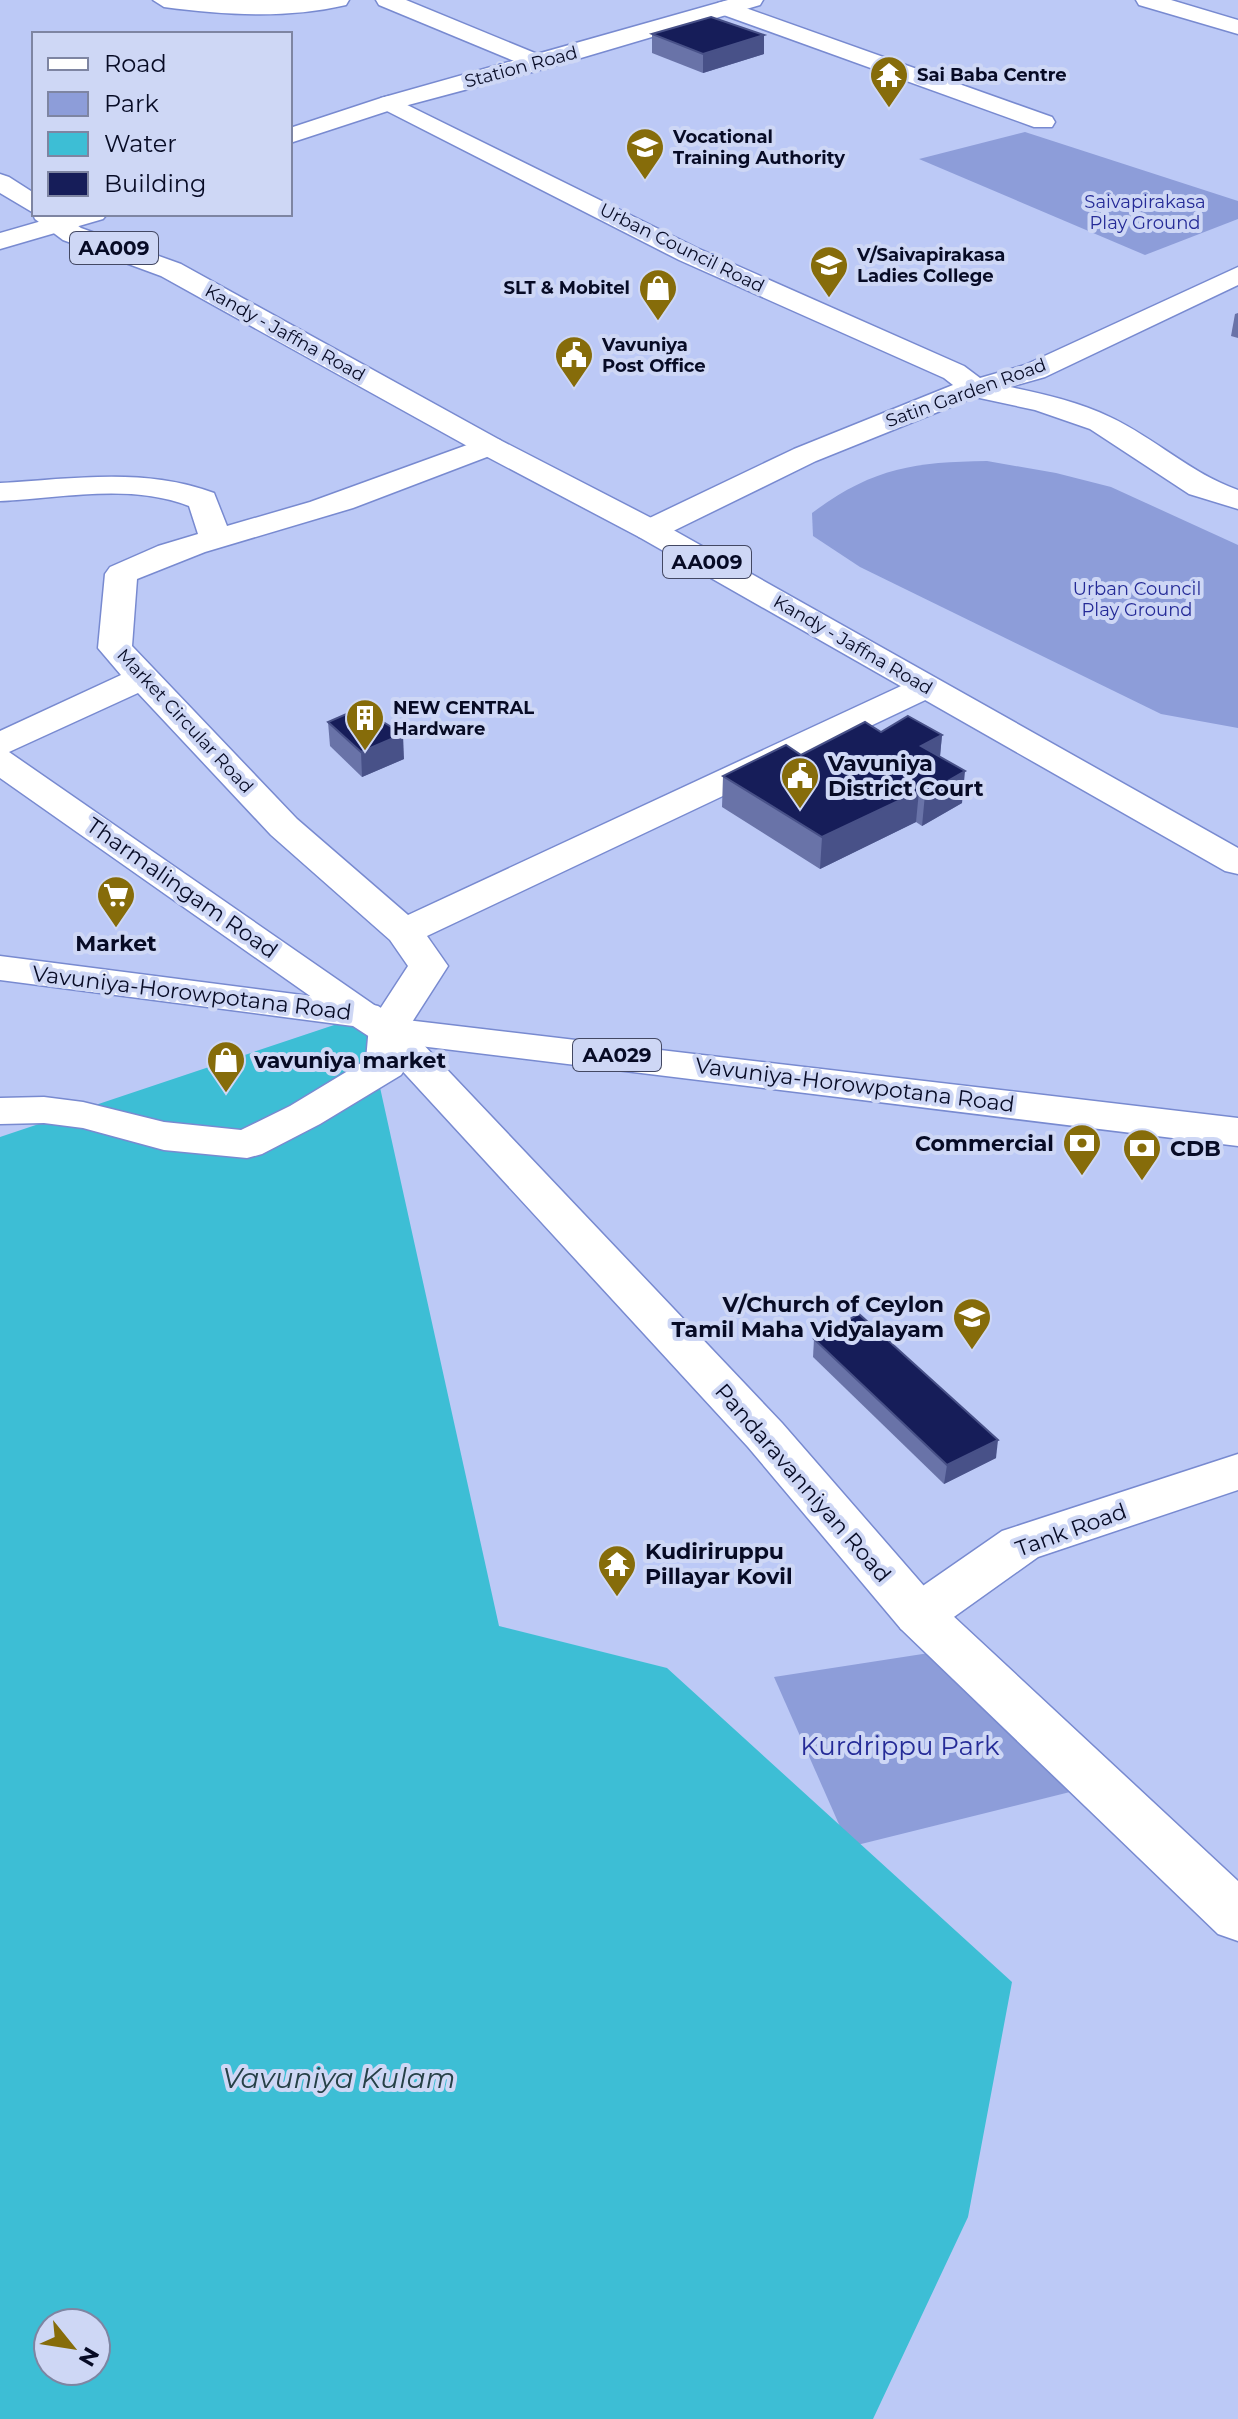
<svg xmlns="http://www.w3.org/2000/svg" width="1238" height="2419" font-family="Montserrat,sans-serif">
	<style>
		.green { fill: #8d9dd9 }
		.water { fill: #3dbed5; fill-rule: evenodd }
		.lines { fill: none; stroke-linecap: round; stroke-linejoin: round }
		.minor-casing { stroke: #788ad0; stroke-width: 3 }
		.tertiary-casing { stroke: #788ad0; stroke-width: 3 }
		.secondary-casing { stroke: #788ad0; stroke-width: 3 }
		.trunk-casing { stroke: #788ad0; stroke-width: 3 }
		.minor { fill: #fff; fill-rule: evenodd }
		.tertiary { fill: #fff; fill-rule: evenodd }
		.secondary { fill: #fff; fill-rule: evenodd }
		.trunk { fill: #fff; fill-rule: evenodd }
		.wall { fill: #6973a8 }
		.shaded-wall { fill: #485188 }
		.building { fill: #161d59; stroke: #485188; stroke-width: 2 }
		.labels { text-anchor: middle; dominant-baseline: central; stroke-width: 8; stroke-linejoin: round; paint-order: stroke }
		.far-street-label { font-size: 18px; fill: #070b25; stroke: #ced7f5 }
		.far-poi-label { font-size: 18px; font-weight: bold; fill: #070b25; stroke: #ced7f5; text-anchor: start }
		.far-park-label { font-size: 18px; fill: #252b97; stroke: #ced7f5 }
		.shield { fill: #ced7f5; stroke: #434863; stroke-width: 2 }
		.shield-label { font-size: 20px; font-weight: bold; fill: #070b25 }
		.poi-label { font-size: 22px; font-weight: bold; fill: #070b25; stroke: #ced7f5; text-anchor: start }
		.street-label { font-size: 22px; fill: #070b25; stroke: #ced7f5 }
		.near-park-label { font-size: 26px; fill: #252b97; stroke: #ced7f5 }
		.near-water-label { font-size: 28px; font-style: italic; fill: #264147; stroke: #ced7f5 }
	</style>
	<rect width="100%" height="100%" fill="#bcc9f6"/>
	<!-- green -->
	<g class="green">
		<polygon points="1025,132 1238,201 1238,219 1145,255 919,159"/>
		<path d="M987,461l69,12 55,14 127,58v183l-77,-14 -301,-147 -47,-31 -1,-23c60,-45 102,-51 175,-52z"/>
		<polygon points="942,1651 1086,1788 849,1847 774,1677"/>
	</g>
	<!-- water -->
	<path class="water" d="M364,1015l135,611 168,42 345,314 -44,235 -95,202h-873v-1282zM48,2323h48v48h-48z"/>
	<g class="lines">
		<defs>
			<g id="minor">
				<polygon points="1136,0 1171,0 1238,20 1238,34 1139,5"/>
				<polygon points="726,1 1052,117 1055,122 1052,127 1034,127 718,13 715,8 718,3"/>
				<path d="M389,96l308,152 267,118 16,12 45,-13 213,-98v18l-193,92 -35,10c33,7 69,15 100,30 45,21 80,56 128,73v19l-49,-15 -99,-65 -55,-19 -60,-13 -159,64 -155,76 -11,2 -11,-2 -5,-7 5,-7 155,-74 159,-64 -9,-7 -265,-118 -298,-152 -4,-5 4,-5z"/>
				<path d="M489,437l11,3 4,6 -4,6 -147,56 -148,44 -68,27 -5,67 165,173 111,96 506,-235 12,-3 12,3 5,7 -5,7 -511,242 21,30 -41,64v36l-6,9 -81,49 -58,30 -15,4 -83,-8 -81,-22 -39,-5 -44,1v-26l44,-1 39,5 81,20 77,8 49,-24 76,-46 3,-34 -19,-2 -350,-246v-47l121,-56 -23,-27 7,-74 5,-7 48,-21 40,-12 -9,-28c-58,-23 -129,-8 -189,-5v-18c72,-4 145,-16 214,10l13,33 83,-24zM138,693l133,142 119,105 18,26 -28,43 -371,-257z"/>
				<polygon points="1238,1454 1238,1490 1038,1557 937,1629 919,1635 901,1629 893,1615 901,1601 1002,1531"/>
			</g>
			<g id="tertiary">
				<path d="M153,0h196l-3,5c-59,14 -122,10 -182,2z"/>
				<polygon points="376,0 406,0 547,58 551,63 547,68 531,68 379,5"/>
				<polygon points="387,1018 401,1021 782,1423 937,1601 1238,1881 1238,1941 1218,1934 901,1629 748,1447 373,1039 367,1030 373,1021"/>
			</g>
			<g id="secondary">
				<polygon points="728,0 763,0 760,5 547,68 397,108 290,143 290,128 381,98"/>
				<polygon points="66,214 107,214 103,219 0,249 0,233"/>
			</g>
			<g id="trunk">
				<polygon points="0,174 9,177 34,193 34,214 61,214 81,228 181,264 500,440 661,523 1238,848 1238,874 1225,871 639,537 478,452 161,276 63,240 35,219 32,212 0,193"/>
				<polygon points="0,956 364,1003 378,1006 398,1019 1238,1118 1238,1146 387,1042 373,1039 353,1026 0,980"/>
			</g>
		</defs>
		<!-- minor casing -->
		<use href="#minor" class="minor-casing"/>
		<!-- tertiary casing -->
		<use href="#tertiary" class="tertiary-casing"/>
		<!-- secondary casing -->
		<use href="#secondary" class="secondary-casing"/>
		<!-- trunk casing -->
		<use href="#trunk" class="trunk-casing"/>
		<!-- minor -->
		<use href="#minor" class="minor"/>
		<!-- tertiary -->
		<use href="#tertiary" class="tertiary"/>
		<!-- secondary -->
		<use href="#secondary" class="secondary"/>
		<!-- trunk -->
		<use href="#trunk" class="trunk"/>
	</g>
	<!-- wall -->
	<g class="wall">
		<polygon points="652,34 764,35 764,54 703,73 652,53"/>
		<polygon points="1238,313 1238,338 1231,336 1235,314"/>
		<polygon points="328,722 404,759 362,777 330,746"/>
		<polygon points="881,732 942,735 940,757 962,803 922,826 916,822 820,869 722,807 723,776"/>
		<polygon points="814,1339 996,1458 944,1484 813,1357"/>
	</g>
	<!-- shaded-wall -->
	<g class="shaded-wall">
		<polygon points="764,35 764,54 703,73 703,54"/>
		<polygon points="403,734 404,759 362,777 361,752"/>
		<polygon points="942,735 939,766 921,746"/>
		<polygon points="965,771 962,803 922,826 925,794"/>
		<polygon points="919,791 916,822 820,869 822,837"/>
		<polygon points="998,1440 996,1458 944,1484 947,1465"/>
	</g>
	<!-- building -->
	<g class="building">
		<polygon points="711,17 764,35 703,54 652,34"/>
		<polygon points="360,708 403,734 361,752 328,722"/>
		<polygon points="908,716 942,735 921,746 965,771 925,794 919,791 822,837 723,776 786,745 801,755 865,722 881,732"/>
		<polygon points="859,1314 998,1440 947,1465 814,1339"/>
	</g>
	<!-- icons -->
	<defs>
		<symbol id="temple-pin" viewBox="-11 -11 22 30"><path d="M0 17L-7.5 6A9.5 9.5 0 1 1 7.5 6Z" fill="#866c0a" stroke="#ced7f5"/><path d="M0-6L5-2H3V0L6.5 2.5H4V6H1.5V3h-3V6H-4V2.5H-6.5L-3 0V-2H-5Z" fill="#fff"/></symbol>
		<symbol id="university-pin" viewBox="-11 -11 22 30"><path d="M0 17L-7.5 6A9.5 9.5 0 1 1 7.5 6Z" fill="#866c0a" stroke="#ced7f5"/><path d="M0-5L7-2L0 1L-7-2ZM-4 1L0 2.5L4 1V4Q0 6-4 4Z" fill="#fff"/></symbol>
		<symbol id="school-pin" viewBox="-11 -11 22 30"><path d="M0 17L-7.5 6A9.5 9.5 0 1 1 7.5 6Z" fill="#866c0a" stroke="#ced7f5"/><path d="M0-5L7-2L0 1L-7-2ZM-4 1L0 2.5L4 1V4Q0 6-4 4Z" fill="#fff"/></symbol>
		<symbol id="shop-pin" viewBox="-11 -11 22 30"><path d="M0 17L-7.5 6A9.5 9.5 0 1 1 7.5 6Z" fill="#866c0a" stroke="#ced7f5"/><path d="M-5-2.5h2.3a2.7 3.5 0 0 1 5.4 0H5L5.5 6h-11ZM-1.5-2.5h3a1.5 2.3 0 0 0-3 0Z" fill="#fff"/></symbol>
		<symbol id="civic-pin" viewBox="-11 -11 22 30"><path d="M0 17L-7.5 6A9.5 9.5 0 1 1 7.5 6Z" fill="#866c0a" stroke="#ced7f5"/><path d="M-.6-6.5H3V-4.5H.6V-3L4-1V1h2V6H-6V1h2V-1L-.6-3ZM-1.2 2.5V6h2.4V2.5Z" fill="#fff"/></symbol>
		<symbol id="building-pin" viewBox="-11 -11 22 30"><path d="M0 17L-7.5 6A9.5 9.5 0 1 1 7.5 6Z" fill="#866c0a" stroke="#ced7f5"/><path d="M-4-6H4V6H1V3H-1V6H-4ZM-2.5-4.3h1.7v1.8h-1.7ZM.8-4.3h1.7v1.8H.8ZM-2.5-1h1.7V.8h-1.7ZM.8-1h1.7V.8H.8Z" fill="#fff"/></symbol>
		<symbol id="supermarket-pin" viewBox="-11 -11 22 30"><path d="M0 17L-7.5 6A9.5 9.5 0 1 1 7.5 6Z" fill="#866c0a" stroke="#ced7f5"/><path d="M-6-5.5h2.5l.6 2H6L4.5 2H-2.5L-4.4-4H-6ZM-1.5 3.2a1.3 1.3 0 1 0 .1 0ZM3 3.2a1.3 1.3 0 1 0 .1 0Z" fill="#fff"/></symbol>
		<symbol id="bank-pin" viewBox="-11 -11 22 30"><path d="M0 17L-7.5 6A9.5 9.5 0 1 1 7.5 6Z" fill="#866c0a" stroke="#ced7f5"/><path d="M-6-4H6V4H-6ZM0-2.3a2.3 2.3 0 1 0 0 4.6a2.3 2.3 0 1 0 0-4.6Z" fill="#fff"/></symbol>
	</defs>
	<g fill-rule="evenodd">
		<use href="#temple-pin" x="867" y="53" width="44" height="60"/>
		<use href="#university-pin" x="623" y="125" width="44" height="60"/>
		<use href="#school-pin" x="807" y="243" width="44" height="60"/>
		<use href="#shop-pin" x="636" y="266" width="44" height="60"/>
		<use href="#civic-pin" x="552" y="333" width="44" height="60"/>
		<use href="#building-pin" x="343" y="696" width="44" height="60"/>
		<use href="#civic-pin" x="778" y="754" width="44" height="60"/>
		<use href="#supermarket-pin" x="94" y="873" width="44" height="60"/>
		<use href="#shop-pin" x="204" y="1038" width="44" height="60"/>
		<use href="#bank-pin" x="1060" y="1121" width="44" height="60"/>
		<use href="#bank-pin" x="1120" y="1126" width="44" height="60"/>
		<use href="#school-pin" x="950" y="1295" width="44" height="60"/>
		<use href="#temple-pin" x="595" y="1542" width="44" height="60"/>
	</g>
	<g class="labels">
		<!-- far-street labels -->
		<g class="far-street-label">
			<text transform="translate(521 67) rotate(-15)">Station Road</text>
			<text transform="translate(682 248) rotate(26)">Urban Council Road</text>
			<text transform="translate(285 333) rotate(29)">Kandy - Jaffna Road</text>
			<text transform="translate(966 393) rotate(-20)">Satin Garden Road</text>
			<text transform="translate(853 645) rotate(30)">Kandy - Jaffna Road</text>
			<text transform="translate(185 721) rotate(47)">Market Circular Road</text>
		</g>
		<!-- far-poi labels -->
		<g class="far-poi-label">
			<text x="917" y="75">Sai Baba Centre</text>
			<text x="673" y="137">Vocational<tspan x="673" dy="21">Training Authority</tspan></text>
			<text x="857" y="255">V/Saivapirakasa<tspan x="857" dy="21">Ladies College</tspan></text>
			<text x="630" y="288" text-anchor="end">SLT &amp; Mobitel</text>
			<text x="602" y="345">Vavuniya<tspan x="602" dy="21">Post Office</tspan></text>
			<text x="393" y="708">NEW CENTRAL<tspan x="393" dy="21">Hardware</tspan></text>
		</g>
		<!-- far-park labels -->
		<g class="far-park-label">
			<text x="1145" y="202">Saivapirakasa<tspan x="1145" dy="21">Play Ground</tspan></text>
			<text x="1137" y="589">Urban Council<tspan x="1137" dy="21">Play Ground</tspan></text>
		</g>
		<!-- shield labels -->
		<g class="shield">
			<rect x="70" y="232" width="88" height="32" rx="6"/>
			<rect x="663" y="546" width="88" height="32" rx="6"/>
			<rect x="573" y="1039" width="88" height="32" rx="6"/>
		</g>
		<g class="shield-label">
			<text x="114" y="248">AA009</text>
			<text x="707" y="562">AA009</text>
			<text x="617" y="1055">AA029</text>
		</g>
		<!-- poi labels -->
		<g class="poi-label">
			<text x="828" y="763">Vavuniya<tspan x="828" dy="25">District Court</tspan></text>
			<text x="116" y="943" text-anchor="middle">Market</text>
			<text x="254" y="1060">vavuniya market</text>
			<text x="1054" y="1143" text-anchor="end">Commercial</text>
			<text x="1170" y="1148">CDB</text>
			<text x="944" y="1304" text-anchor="end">V/Church of Ceylon<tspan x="944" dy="25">Tamil Maha Vidyalayam</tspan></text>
			<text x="645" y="1551">Kudiriruppu<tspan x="645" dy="25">Pillayar Kovil</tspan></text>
		</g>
		<!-- street labels -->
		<g class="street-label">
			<text transform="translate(182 888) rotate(35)">Tharmalingam Road</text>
			<text transform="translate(192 993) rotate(7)">Vavuniya-Horowpotana Road</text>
			<text transform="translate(855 1085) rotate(7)">Vavuniya-Horowpotana Road</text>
			<text transform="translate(803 1483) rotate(49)">Pandaravanniyan Road</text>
			<text transform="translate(1071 1530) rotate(-20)">Tank Road</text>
		</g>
		<!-- near-park labels -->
		<g class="near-park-label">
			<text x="900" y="1746">Kurdrippu Park</text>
		</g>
		<!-- near-water labels -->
		<g class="near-water-label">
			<text x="339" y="2078">Vavuniya Kulam</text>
		</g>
	</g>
	<!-- legend -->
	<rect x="32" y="32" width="260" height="184" fill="#ced7f5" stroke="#7e85a2" stroke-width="2"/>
	<rect x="48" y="58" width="40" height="12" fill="#ffffff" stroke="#7e85a2" stroke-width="2"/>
	<text x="104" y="72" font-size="24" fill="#070b25">Road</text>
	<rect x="48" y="92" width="40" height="24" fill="#8d9dd9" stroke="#7e85a2" stroke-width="2"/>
	<text x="104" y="112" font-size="24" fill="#070b25">Park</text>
	<rect x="48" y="132" width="40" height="24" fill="#3dbed5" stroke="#7e85a2" stroke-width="2"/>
	<text x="104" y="152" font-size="24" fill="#070b25">Water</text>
	<rect x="48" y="172" width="40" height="24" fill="#161d59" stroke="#7e85a2" stroke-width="2"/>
	<text x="104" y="192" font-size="24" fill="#070b25">Building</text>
	<!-- north arrow -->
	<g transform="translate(72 2347) rotate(120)"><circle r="38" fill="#ced7f5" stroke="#7e85a2" stroke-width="2"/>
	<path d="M0-6L14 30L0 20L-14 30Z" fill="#866c0a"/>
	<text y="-12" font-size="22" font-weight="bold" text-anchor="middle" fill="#070b25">N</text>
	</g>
</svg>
